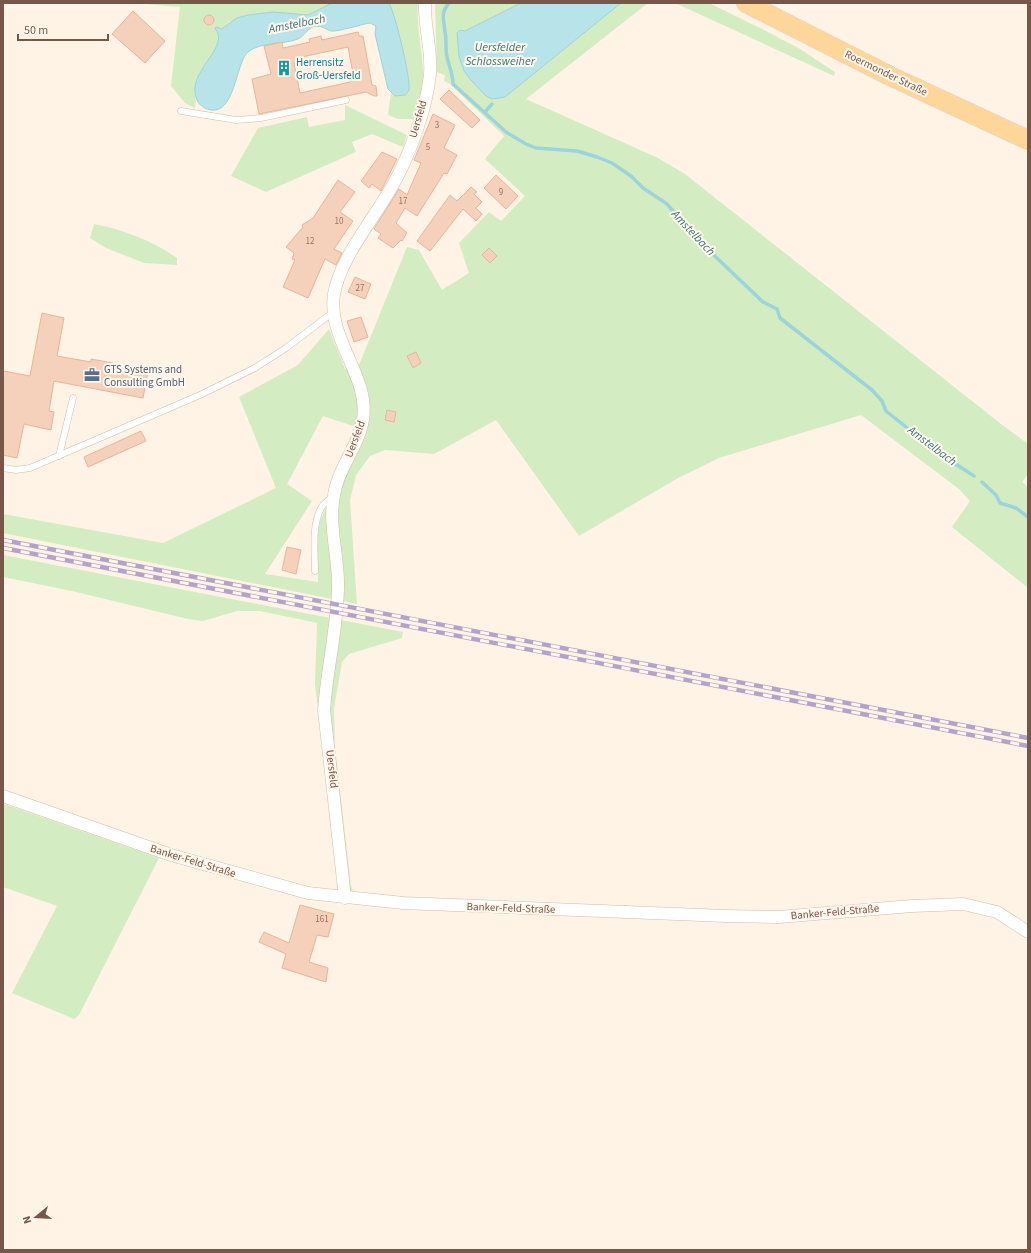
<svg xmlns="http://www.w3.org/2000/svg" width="1031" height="1253" font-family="'Source Sans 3',sans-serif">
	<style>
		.green { fill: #d4ecc1; fill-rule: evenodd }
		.water { fill: #b7e3e9; stroke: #9dd3db }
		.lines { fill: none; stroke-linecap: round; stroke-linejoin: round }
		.stream { stroke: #9dd3db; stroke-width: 3.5 }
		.building { fill: #f5d0ba; stroke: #e9b599; fill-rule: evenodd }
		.lane-casing { stroke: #d2bcac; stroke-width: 7 }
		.street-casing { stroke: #d2bcac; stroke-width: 13 }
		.primary-casing { stroke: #dcd3cf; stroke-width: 20 }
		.lane { stroke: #fff; stroke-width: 6 }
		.street { stroke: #fff; stroke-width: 12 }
		.primary { stroke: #ffd69a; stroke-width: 19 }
		.rail-casing { stroke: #b5a2c8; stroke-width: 4.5 }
		.rail { stroke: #fff7ec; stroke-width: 3; stroke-dasharray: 9; stroke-linecap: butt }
		.labels { text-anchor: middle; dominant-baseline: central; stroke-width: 4; stroke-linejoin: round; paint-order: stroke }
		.number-label { font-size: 9px; fill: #977564 }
		.culture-label { font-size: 11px; fill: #0d838f; stroke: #fff7ec; text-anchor: start }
		.street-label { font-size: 11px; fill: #785748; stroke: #fff7ec }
		.service-label { font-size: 11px; fill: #4e5e75; stroke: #fff7ec; text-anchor: start }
		.water-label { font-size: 12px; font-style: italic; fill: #3a767e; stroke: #fff7ec }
	</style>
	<rect width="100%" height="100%" fill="#fef3e4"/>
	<!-- green -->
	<g class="green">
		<path d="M132,3h200l-24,12h-60l-11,3 -15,11 -5,2c7,13 -11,30 -17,41 -9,16 -2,22 -5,36l-10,-5 -14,-17 9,-79z"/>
		<path d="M389,3h29c-3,38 16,80 -4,116h-16l-10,-4 3,-22 4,3 -1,-76z"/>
		<path d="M435,3h86l-56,28 -5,-1 -3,3 7,38 6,8 17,18 6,2 12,-2 116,-94h27l-122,96 132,59 27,16 316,250 27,20v30l-6,8 6,5v101l-76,-61 18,-26 -11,-12 -98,-74 -142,43 -41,20 -99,58 -83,-116 -62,34 -49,-4 -15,6 -14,19 -6,25 7,104 -354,-71v-19l160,29 113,-55 -37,-91 59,-32 31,-36 16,40 14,-4 48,-118 12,3 23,40 27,-17 -10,-30 30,-31 12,9 24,-25 -40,-37 19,-23 -55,-53 -5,-2 1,-6 -8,-3zM323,416l33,11 -26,58 -3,20 -7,16 -2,13v48l-53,-8 47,-73 -25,-17z"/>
		<polygon points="675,3 709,3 766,31 800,49 835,72 834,76"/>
		<polygon points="345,105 407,135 403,147 372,134 352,142 356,152 266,192 231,176 258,128 307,117 309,127 345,120"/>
		<path d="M94,224c30,6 57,16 83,34v7l-33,-2 -38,-15 -16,-10z"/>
		<polygon points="3,555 403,632 402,638 349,654 342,662 334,708 335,747 351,886 354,894 339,888 315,684 317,623 260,611 237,611 203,621 188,619 72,591 3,577"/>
		<polygon points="4,804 159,858 79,1015 74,1019 12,993 57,906 3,887"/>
	</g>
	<!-- water -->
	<g class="water">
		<path d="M332,3h57c6,10 22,76 20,87 -1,1 -3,5 -4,5l-10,1 -7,-7 -13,-55 1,-8 -6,-3c-8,1 -32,9 -39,8 -4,-1 -9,-5 -14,-5 -9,0 -12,10 -19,13 -15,6 -36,2 -50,13 -13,11 -13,70 -43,56 -3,-2 -7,-4 -8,-8 -12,-27 30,-49 20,-69l-2,-2 1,-2 6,2 15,-11 11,-3 25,-3 35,3z"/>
		<polygon points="521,3 621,3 505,97 493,99 487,97 470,79 464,71 459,56 457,33 460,30 465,31"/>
	</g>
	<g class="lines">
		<!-- stream -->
		<g class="stream">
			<path d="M449,3c-9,10 -5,17 -4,29 2,8 0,17 2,25 2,9 6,17 6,27l53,48 20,12 10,4 41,3 20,6 15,6 19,13 12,12 24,16 32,37 64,61 14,7 3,9 92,72 10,11 4,10 54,43 34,22"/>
			<polyline points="485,112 492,104"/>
			<polyline points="982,482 996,495 1000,503 1016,508 1028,517"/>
		</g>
	</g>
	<!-- building -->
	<g class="building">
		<polygon points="133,11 165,41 145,63 112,34"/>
		<circle cx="209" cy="20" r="5"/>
		<path d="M358,32l1,4h4l9,49 4,1 1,10h-3l-8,-4 -107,22 -7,-35 19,-5 -7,-28 18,-4 1,6 27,-6 -1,-3 12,-3 1,4zM348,47l6,32 -2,-1 -2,4 -50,11 -6,-30 9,-2 -1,-4z"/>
		<polygon points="449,90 480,120 472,128 440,99"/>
		<polygon points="433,114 455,125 444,148 457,155 447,174 444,173 417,216 405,208 396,223 407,233 402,241 401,240 393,248 378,238 381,234 374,229 399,189 407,195 421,163 414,160"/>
		<polygon points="382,152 397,159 381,191 372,184 369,188 361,181"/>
		<polygon points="496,175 518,196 506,209 484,188"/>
		<polygon points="338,180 355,192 340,212 353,221 334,249 342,253 336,265 325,259 308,298 283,287 295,260 292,259 294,253 286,247 303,227 302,225 313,218"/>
		<polygon points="471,187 477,192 474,194 482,202 476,208 482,214 476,221 463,209 430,251 417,241 450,195 457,201"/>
		<polygon points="489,248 497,256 490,263 482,255"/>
		<polygon points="355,277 371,284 365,299 348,292"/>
		<polygon points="42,313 64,318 57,356 91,362 91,359 113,363 113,366 148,372 143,398 54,381 49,411 54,412 51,430 24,424 17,458 3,455 3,371 30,376"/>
		<polygon points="361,317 368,337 354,342 347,321"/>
		<polygon points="416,352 421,363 413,368 407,356"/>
		<polygon points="387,410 396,412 394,422 385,420"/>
		<polygon points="141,431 146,441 88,467 84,457"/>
		<polygon points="287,547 301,550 296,574 282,570"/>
		<polygon points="300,905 334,914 328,937 317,935 309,962 328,968 326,982 282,968 286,954 259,942 264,932 289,943"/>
	</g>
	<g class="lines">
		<defs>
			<g id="lane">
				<polyline points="181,111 236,120 261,118 346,100"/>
				<polyline points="59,456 73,398"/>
				<polyline points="3,468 16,470 30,468 200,395 255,368 286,348 332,313"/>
				<path d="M315,571c0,-19 -4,-49 8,-66 3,-3 7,-6 10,-8"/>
			</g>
			<g id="street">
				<polyline points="3,796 171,855 308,893 403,903 726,916 779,917 912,906 963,904 997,912 1028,932"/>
				<path d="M345,898l-21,-188c3,-41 13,-81 14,-122 1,-31 -10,-62 -4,-93 4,-27 25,-49 29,-76 7,-42 -36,-80 -29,-125 6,-36 42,-78 60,-111 16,-29 33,-76 36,-109 2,-24 -6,-48 -5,-71"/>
			</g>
			<polyline id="primary" points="746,3 890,76 1028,140"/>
		</defs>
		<!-- lane casing -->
		<use href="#lane" class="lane-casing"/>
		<!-- street casing -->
		<use href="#street" class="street-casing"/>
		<!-- primary casing -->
		<use href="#primary" class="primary-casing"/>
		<!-- lane -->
		<use href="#lane" class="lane"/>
		<!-- street -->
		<use href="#street" class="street"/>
		<!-- primary -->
		<use href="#primary" class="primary"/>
		<defs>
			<g id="rail">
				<polyline points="3,540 1028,738"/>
				<polyline points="3,548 1028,746"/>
			</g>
		</defs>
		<!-- rail casing -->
		<use href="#rail" class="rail-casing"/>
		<!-- rail -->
		<use href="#rail" class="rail"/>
	</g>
	<!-- icons -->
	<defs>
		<symbol id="building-bare" viewBox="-9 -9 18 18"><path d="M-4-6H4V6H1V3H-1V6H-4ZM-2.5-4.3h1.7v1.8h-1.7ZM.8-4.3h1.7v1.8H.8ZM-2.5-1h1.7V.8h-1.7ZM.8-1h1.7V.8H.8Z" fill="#0f9aa8" stroke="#fff7ec" stroke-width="2.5" paint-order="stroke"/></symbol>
		<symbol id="office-bare" viewBox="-9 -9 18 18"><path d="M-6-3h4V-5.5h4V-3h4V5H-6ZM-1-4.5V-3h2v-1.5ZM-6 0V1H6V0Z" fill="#5c6f8a" stroke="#fff7ec" stroke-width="2.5" paint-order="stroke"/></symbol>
	</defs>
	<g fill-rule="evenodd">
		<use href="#building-bare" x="273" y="57" width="22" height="22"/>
		<use href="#office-bare" x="81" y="364" width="22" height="22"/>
	</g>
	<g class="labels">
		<!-- number labels -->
		<g class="number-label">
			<text x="437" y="125">3</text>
			<text x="428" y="147">5</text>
			<text x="501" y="192">9</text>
			<text x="403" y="201">17</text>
			<text x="339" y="221">10</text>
			<text x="310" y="241">12</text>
			<text x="360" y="288">27</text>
			<text x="322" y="919">161</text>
		</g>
		<!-- culture labels -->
		<g class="culture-label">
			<text x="296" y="62">Herrensitz<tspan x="296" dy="13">Groß-Uersfeld</tspan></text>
		</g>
		<!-- street labels -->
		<g class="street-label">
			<text transform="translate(886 73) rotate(26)">Roermonder Straße</text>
			<text transform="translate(418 119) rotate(-74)">Uersfeld</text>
			<text transform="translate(355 439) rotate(-69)">Uersfeld</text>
			<text transform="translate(332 769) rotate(83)">Uersfeld</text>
			<text transform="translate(193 861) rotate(17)">Banker-Feld-Straße</text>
			<text transform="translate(511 908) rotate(2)">Banker-Feld-Straße</text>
			<text transform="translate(835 912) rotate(-5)">Banker-Feld-Straße</text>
		</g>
		<!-- service labels -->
		<g class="service-label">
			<text x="104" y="369">GTS Systems and<tspan x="104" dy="13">Consulting GmbH</tspan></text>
		</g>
		<!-- water labels -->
		<g class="water-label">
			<text transform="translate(297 24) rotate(-11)">Amstelbach</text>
			<text x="500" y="47">Uersfelder<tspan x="500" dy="14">Schlossweiher</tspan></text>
			<text transform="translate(693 233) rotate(47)">Amstelbach</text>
			<text transform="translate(932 446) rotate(37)">Amstelbach</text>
		</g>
	</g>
	<!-- border -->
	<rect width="1031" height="1253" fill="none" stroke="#785748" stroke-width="8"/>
	<!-- north arrow -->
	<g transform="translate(36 1217) rotate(252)" stroke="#fff7ec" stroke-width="3" paint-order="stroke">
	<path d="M0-3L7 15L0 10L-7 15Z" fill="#785748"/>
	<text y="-6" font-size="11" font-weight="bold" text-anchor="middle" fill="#785748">N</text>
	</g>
	<!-- scale -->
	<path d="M18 34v6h90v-6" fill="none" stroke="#785748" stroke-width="2"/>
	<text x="24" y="34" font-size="12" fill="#785748" stroke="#fff7ec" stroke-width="3" paint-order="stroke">50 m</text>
</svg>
